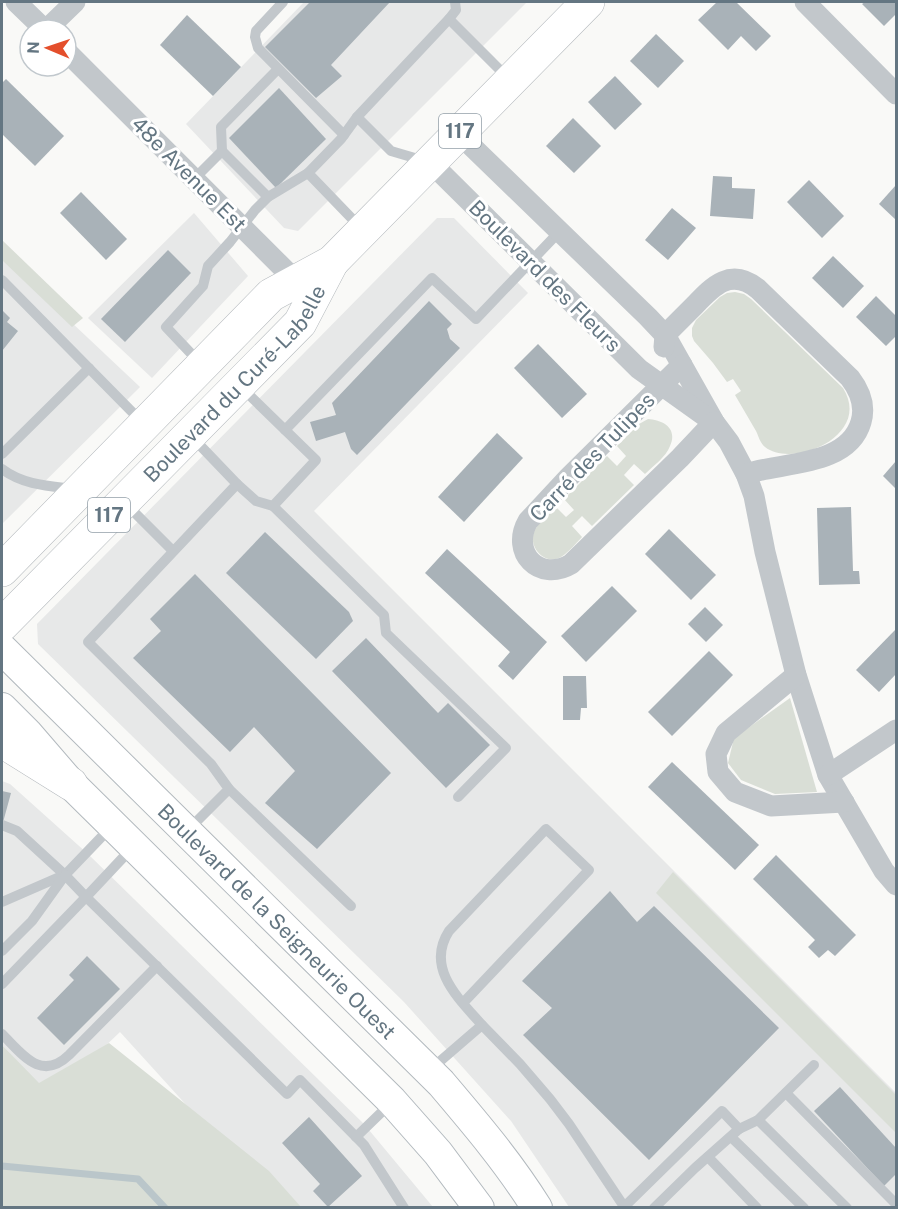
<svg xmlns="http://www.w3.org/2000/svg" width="898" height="1209" font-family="'Public Sans',sans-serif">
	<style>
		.built { fill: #e7e8e8 }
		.green { fill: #d9ded6 }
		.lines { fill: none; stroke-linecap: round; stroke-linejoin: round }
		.stream { stroke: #bac6ca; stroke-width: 7 }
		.building { fill: #a9b2b8 }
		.secondary-casing { stroke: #b2b9be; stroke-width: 32 }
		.primary-casing { stroke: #b4b9bd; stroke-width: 34 }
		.lane { stroke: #c2c7cb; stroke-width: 10 }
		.street { stroke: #c2c7cb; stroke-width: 21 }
		.secondary { stroke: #fff; stroke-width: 30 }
		.primary { stroke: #fff; stroke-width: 33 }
		.labels { text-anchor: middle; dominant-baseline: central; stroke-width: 6; stroke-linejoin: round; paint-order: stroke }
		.shield { fill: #fff; stroke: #929fa8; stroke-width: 1.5 }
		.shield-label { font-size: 20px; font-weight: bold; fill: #647682 }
		.street-label { font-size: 21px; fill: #647682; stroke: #fff }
	</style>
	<rect width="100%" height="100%" fill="#f9f9f7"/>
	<!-- built -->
	<g class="built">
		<polygon points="304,2 527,2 298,231 284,228 186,124"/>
		<polygon points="194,213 248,276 152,378 88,318"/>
		<polygon points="437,218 454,218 528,293 314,511 896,1093 896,1207 569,1207 511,1121 404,1002 38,644 37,624"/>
		<polygon points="2,257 140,387 2,524"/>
		<polygon points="2,781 10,784 88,854 364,1124 433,1207 279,1207 120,1032 51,1098 2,1045"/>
	</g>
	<!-- green -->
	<g class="green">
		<polygon points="2,240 83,318 72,327 2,260"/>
		<path d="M735,292l9,2 7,5 92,89c30,48 -51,81 -78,59 -5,-4 -6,-10 -9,-16 -7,-12 -14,-24 -21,-36l6,-4 -8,-12 -6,3 -14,-19 -19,-22 -2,-5v-8l4,-8 24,-23 7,-4z"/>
		<path d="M648,419c15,1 30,9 22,27 -4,11 -17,20 -25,28l-11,-10 -10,11 10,10 -42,41 -10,-10 -10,10 10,11c-6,6 -13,15 -21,20 -15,9 -33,-9 -27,-25 4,-10 15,-17 22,-25l10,10 8,-7 -10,-11 43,-43 10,10 9,-10 -9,-10 22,-22z"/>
		<polygon points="790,698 817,792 775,794 741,780 728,763 734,738"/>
		<polygon points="673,872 896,1095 896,1133 656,893"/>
		<polygon points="109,1043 269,1171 301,1207 2,1207 2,1045 39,1083"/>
	</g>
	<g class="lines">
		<!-- stream -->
		<polyline class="stream" points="2,1166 138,1179 165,1208"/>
	</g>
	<!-- building -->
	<g class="building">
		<polygon points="310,2 390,2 331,65 342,76 316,98 265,47"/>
		<polygon points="717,2 736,2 771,36 756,51 741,36 728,50 698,20"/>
		<polygon points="865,2 896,2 896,14 884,26 862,4"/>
		<polygon points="187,15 241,67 213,96 160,45"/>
		<polygon points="656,34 684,61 658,88 630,61"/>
		<polygon points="615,76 642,104 615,130 588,102"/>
		<polygon points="6,79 64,136 35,166 2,134 2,83"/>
		<polygon points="279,88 326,139 276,188 229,138"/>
		<polygon points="573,118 601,146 574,173 546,146"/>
		<polygon points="713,176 732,177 732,188 755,189 753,219 710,216"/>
		<polygon points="809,180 844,216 822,238 787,202"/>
		<polygon points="896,185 896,220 879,204"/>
		<polygon points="81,192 127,239 106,260 60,213"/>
		<polygon points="672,208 696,228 668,260 645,240"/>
		<polygon points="168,250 191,273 125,342 101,319"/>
		<polygon points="833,256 864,286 843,308 812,278"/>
		<polygon points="876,296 896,316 896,336 886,346 856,317"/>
		<polygon points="429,301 452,324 447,329 450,339 460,348 357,455 351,449 345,432 316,441 310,422 336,415 332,403"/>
		<polygon points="2,310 10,318 7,322 18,331 2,351"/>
		<polygon points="538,344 587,394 562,418 514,368"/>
		<polygon points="497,433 523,458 464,522 438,497"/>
		<polygon points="896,461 896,489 883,476"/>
		<polygon points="851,507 853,571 859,571 860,584 819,585 817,508"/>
		<polygon points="669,529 716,575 691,600 645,554"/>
		<polygon points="265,532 349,612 353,621 316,659 226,573"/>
		<polygon points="447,549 547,642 513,680 498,666 510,652 425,573"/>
		<polygon points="195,574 391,773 317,849 265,803 295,771 254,727 230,752 133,658 161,631 150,619"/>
		<polygon points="612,586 637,611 586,662 561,636"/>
		<polygon points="705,607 723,625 706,642 688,624"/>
		<polygon points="896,629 896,674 879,692 856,670"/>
		<polygon points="366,638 438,713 448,703 490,745 446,788 332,671"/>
		<polygon points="709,651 733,675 672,736 648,712"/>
		<polygon points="563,676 586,676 587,708 581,708 580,720 563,720"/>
		<polygon points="672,762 759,845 735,870 648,787"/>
		<polygon points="2,791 11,793 2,826"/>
		<polygon points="776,855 856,935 835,956 828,950 819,958 808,947 815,940 753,879"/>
		<polygon points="610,891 637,922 654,906 779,1028 649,1160 523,1035 552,1008 522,981"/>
		<polygon points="87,956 120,989 64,1045 37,1018 74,980 69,975"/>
		<polygon points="840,1087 896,1148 896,1174 884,1186 814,1111"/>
		<polygon points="309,1117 362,1176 328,1207 313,1191 320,1184 282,1143"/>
	</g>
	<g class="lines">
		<defs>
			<g id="secondary">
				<path id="s1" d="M2,649l439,434c34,40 68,80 96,125"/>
				<polyline points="2,708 27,733 71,784 392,1101 438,1153 479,1208"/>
			</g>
			<g id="primary">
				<polyline points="2,570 271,295 332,262 588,2"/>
				<path id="s2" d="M2,625l298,-302 32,-61"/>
				<polyline points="2,741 71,784"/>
			</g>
		</defs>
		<!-- secondary casing -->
		<use href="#secondary" class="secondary-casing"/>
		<!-- primary casing -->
		<use href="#primary" class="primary-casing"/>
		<!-- lane -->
		<g class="lane">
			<polyline points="283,2 256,31 255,37 258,48 344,135"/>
			<polyline points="449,19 456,10 455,2"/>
			<polyline points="357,117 341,139 308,173 360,227"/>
			<polyline points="222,151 221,127 278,69"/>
			<polyline points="425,161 391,151 357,117 449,19 508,78"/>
			<polyline points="194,179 222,151 268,197"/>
			<polyline points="2,280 142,422"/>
			<polyline points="200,363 166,327 203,286 208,266 230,242 255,210 268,197 308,173"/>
			<polyline points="285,430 432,278 476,319 560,231"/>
			<polyline points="2,454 89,368"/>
			<path d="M2,469c21,16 47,17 72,20"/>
			<polyline points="237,484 256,501 273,506 316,460 242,388"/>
			<polyline points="127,505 173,551"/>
			<polyline points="273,506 384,615 386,633 506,748 458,797"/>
			<polyline points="229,789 351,906"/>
			<polyline points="2,825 17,831 65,875 112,826"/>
			<polyline points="188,830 229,789 211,764 88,642 237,484 192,437"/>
			<polyline points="132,848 86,897 287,1094 300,1080 364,1145 404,1208"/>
			<polyline points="2,902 64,875"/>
			<polyline points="2,951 32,921 65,875"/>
			<polyline points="2,984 86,897 65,875"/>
			<path d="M463,1003l126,-133 -43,-41 -97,102c-24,37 10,68 33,94"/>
			<path d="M2,1034c20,20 39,48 67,21l88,-89"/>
			<polyline points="431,1069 482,1025 520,1064 550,1099 569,1124 625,1208"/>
			<polyline points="786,1093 896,1204"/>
			<polyline points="758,1120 847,1208"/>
			<polyline points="739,1129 758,1120 814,1065"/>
			<polyline points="356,1137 390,1104"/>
			<polyline points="731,1137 804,1208"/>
			<polyline points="708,1157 757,1208"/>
			<polyline points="625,1206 722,1111 739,1129 695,1168 654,1208"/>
		</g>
		<!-- street -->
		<g class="street">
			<polyline points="16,2 45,30"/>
			<polyline points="805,2 896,94"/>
			<polyline points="46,30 75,2"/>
			<polyline points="66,51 304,289"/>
			<polyline points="458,133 648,317 665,335 714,422 729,442 746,474 754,496 765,552 796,675 828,775 884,871 896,885"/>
			<polyline points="430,162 639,369 709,419"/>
			<path d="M664,347l1,-12c10,-10 20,-20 30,-30 18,-19 36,-38 63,-16l92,89c10,13 16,27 11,44 -13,45 -80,40 -115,52"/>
			<path d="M682,365l-113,112 -41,44c-18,31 11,62 43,43l109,-106 34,-36"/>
			<polyline points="796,675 726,733 716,754 718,772 735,792 771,806 844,802"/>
			<polyline points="828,775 896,730"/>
		</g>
		<!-- secondary -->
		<use href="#secondary" class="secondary"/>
		<!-- primary -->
		<use href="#primary" class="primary"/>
	</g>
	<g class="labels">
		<!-- shield labels -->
		<g class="shield">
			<rect x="439" y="114" width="42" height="34" rx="4.5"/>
			<rect x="88" y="498" width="42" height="34" rx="4.5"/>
		</g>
		<g class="shield-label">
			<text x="460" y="131">117</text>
			<text x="109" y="515">117</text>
		</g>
		<!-- street labels -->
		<g class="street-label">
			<text transform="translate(189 174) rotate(45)">48e Avenue Est</text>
			<text transform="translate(545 276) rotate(45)">Boulevard des Fleurs</text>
			<text stroke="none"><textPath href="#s2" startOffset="336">Boulevard du Curé-Labelle</textPath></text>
			<text transform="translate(592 457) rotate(-46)">Carré des Tulipes</text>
			<text stroke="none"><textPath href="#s1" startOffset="387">Boulevard de la Seigneurie Ouest</textPath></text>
		</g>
	</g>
	<!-- border -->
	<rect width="898" height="1209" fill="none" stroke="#647682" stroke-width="6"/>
	<!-- north arrow -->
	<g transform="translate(48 48) rotate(272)"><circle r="28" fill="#ffffff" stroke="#c1c8cd" stroke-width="1.5"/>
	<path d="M0-4.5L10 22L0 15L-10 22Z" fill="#e44f2c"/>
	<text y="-9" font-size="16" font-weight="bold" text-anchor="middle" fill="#647682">N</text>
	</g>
</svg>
